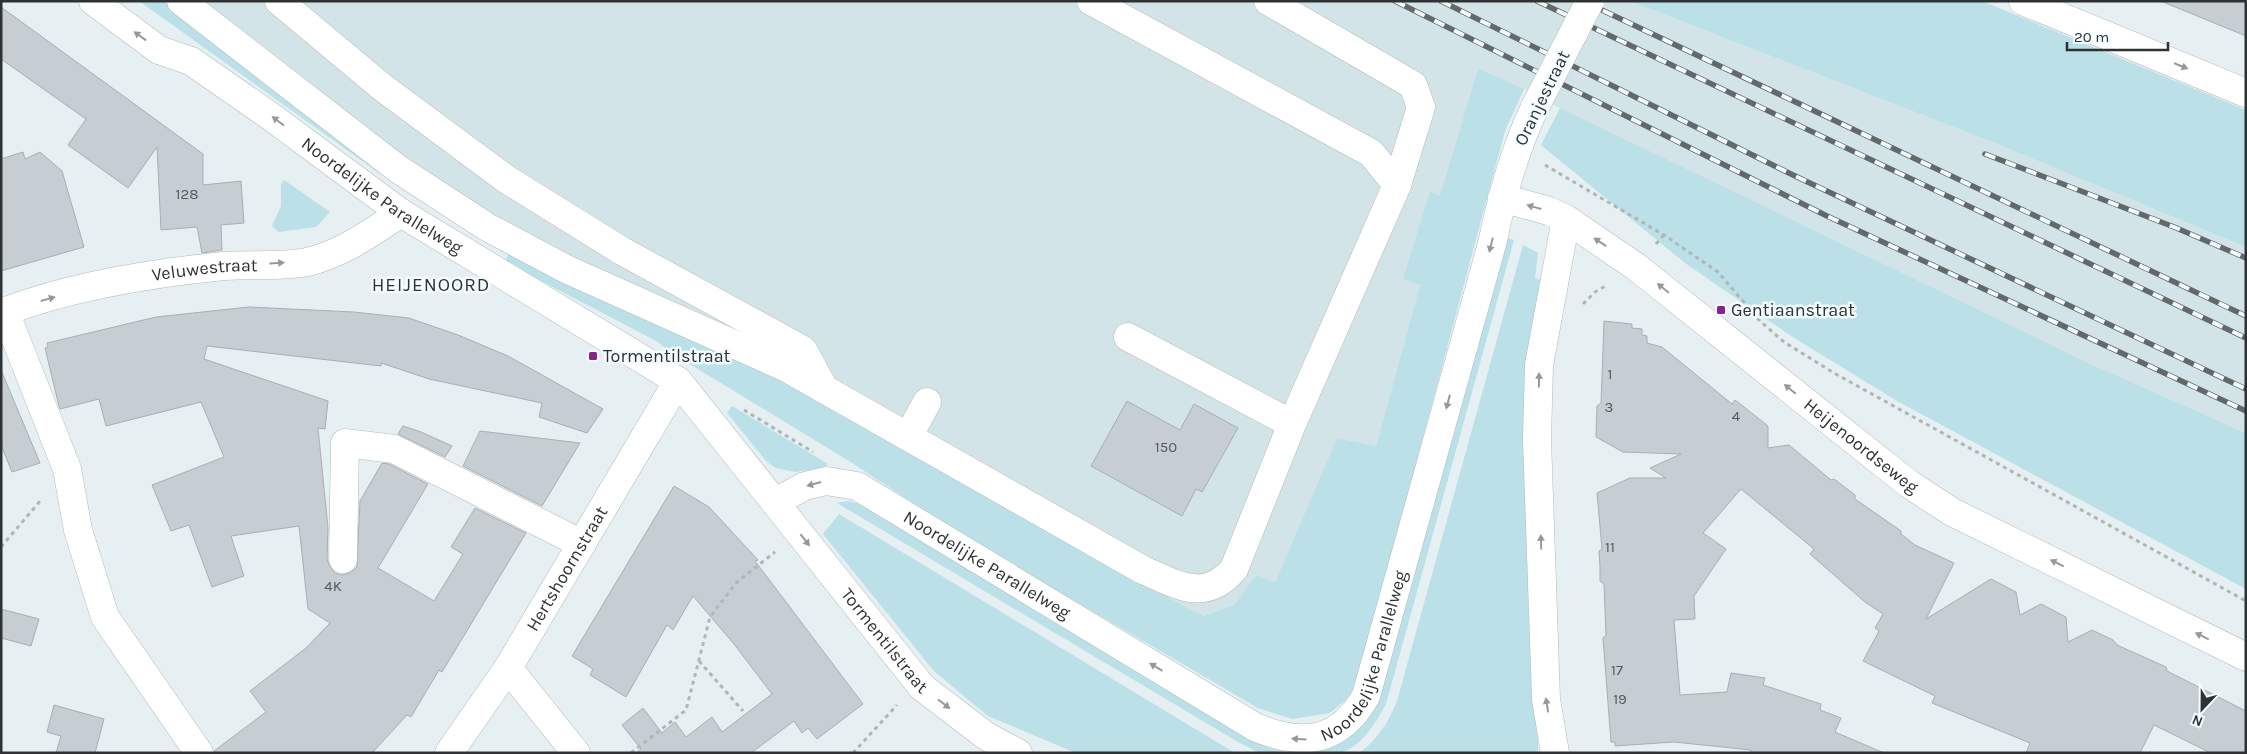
<svg xmlns="http://www.w3.org/2000/svg" width="2247" height="754" font-family="Karla,sans-serif">
	<style>
		.built { fill: #d3e4e8 }
		.green { fill: #bbe0e8 }
		.building { fill: #c7ced3; stroke: #a8afb3 }
		.lines { fill: none; stroke-linecap: round; stroke-linejoin: round }
		.minor-casing { stroke: #b2bbbd; stroke-width: 29 }
		.path { stroke: #afb6b8; stroke-width: 3; stroke-dasharray: 4 4; stroke-linecap: butt }
		.minor { stroke: #fff; stroke-width: 28 }
		.rail-casing { stroke: #63686a; stroke-width: 5.5 }
		.rail { stroke: #f3fdff; stroke-width: 4; stroke-dasharray: 11; stroke-linecap: butt }
		.minor-bridge-casing { stroke: #b2bbbd; stroke-width: 29; stroke-linecap: butt }
		.minor-bridge { stroke: #fff; stroke-width: 28 }
		.oneway { fill: #969899 }
		.poi-dot { fill: #87238b; stroke: #f3fdff; stroke-width: 2 }
		.labels { text-anchor: middle; dominant-baseline: central; stroke-width: 5; stroke-linejoin: round; paint-order: stroke }
		.number-label { font-size: 15px; fill: #54595b }
		.street-label { font-size: 18px; fill: #2e3233; stroke: #f3fdff }
		.poi-label { font-size: 18px; fill: #2e3233; stroke: #f3fdff; text-anchor: start }
		.neighbourhood-label { font-size: 19px; letter-spacing: 1px; fill: #2e3233; stroke: #f3fdff }
	</style>
	<rect width="100%" height="100%" fill="#e6eff1"/>
	<!-- built -->
	<polygon class="built" points="166,1 1630,1 1992,142 2246,247 2246,433 2093,365 1563,110 1524,89 1440,196 1430,191 1404,279 1420,285 1376,446 1337,438 1275,584 1256,575 1234,605 1202,616 660,321 203,31"/>
	<!-- green -->
	<g class="green">
		<polygon points="139,1 166,1 381,169 379,173"/>
		<polygon points="1630,1 1982,1 2246,110 2246,247 1992,142"/>
		<polygon points="1478,69 1524,89 1505,131 1355,692 1330,713 1292,719 1258,708 957,532 849,461 670,352 658,342 505,262 510,250 772,371 1124,574 1203,616 1234,605 1256,575 1275,583 1337,438 1376,446 1420,285 1403,279 1430,191 1440,196"/>
		<polygon points="1560,108 2093,365 2246,433 2246,589 1897,401 1791,336 1685,263 1541,145"/>
		<polygon points="284,180 330,212 316,227 279,232 272,226 281,206 281,184"/>
		<path d="M1508,238l6,2 -128,464c-9,17 -23,40 -42,48 -9,2 -23,1 -32,1 37,-11 49,-21 67,-56z"/>
		<path d="M1523,245l15,8 -3,25 9,3 -6,472h-179c19,-14 29,-30 38,-52z"/>
		<polygon points="732,406 828,464 823,468 795,472 776,468 767,462 727,413"/>
		<polygon points="848,501 862,505 1252,740 1269,748 1288,753 1260,753 1238,742 837,503"/>
		<polygon points="839,514 1235,753 1076,753 988,716 934,671 823,534"/>
	</g>
	<!-- building -->
	<g class="building">
		<polygon points="2163,1 2246,1 2246,36 2163,2"/>
		<polygon points="1,7 203,154 203,185 241,181 244,223 221,225 222,250 202,253 197,227 161,230 157,147 128,188 68,145 86,119 1,59"/>
		<polygon points="23,152 25,159 40,152 62,171 84,247 1,271 1,159"/>
		<polygon points="249,307 354,312 409,318 458,335 508,356 603,409 587,433 539,417 542,403 429,379 381,363 381,366 207,346 204,359 328,401 325,429 318,428 328,528 327,559 330,567 335,573 342,575 350,573 357,567 360,501 382,463 389,464 428,484 378,568 434,601 463,554 451,547 475,508 526,533 442,672 439,670 411,717 407,715 372,753 214,753 214,751 266,712 250,691 306,648 330,623 308,609 299,526 231,536 244,576 212,587 189,525 171,531 152,485 224,457 201,402 106,426 99,399 60,409 59,406 45,348 48,347 47,343 156,317"/>
		<polygon points="1604,321 1632,324 1632,328 1642,329 1642,335 1647,336 1647,343 1662,347 1732,404 1735,400 1768,426 1768,448 1789,445 1831,480 1834,479 1855,495 1855,499 1901,531 1901,534 1915,545 1954,563 1926,619 1991,579 2016,592 2020,615 2041,604 2066,617 2068,642 2092,630 2113,640 2117,645 2166,667 2167,671 2246,711 2246,753 2211,753 2154,725 2140,753 2026,753 2030,743 1932,703 1935,696 1863,661 1879,631 1875,628 1883,614 1865,602 1810,554 1814,549 1741,489 1703,533 1726,549 1694,596 1695,619 1674,620 1680,695 1727,692 1731,673 1765,678 1763,685 1821,704 1820,710 1841,718 1835,732 1884,753 1750,753 1751,750 1674,742 1615,746 1615,742 1611,742 1603,638 1606,635 1604,584 1600,581 1600,566 1599,551 1602,549 1597,493 1630,478 1666,478 1650,468 1681,454 1623,452 1596,437 1597,406 1601,403"/>
		<polygon points="1,370 40,463 12,472 1,445"/>
		<polygon points="1127,401 1180,430 1194,404 1238,428 1202,492 1196,489 1182,516 1091,466"/>
		<polygon points="403,426 421,432 452,446 445,457 398,434"/>
		<polygon points="480,431 580,443 542,506 463,466"/>
		<polygon points="674,486 709,507 758,560 755,561 863,704 817,739 808,728 802,733 794,721 751,753 636,753 641,749 622,725 643,708 662,733 675,722 686,737 712,717 722,732 772,694 734,644 693,596 673,630 667,625 626,697 590,675 593,669 572,656"/>
		<polygon points="1,609 39,619 31,646 1,638"/>
		<polygon points="54,705 104,719 95,753 56,753 61,736 47,732"/>
	</g>
	<g class="lines">
		<defs>
			<g id="minor">
				<path id="s1" d="M93,1l66,49 32,11 79,55 131,97 277,168 244,306 64,49 32,17"/>
				<path d="M181,1l217,168 89,58 79,42 221,99 356,202c35,15 62,33 91,-1l58,-145 105,-239 -26,-32 -280,-152"/>
				<polyline points="279,1 382,87 506,179 622,251 803,350 824,389"/>
				<polyline points="1268,1 1413,85 1421,107 1397,185"/>
				<polyline points="2023,1 2246,93"/>
				<path id="s2" d="M1502,198l47,13 17,8 69,47 274,218 43,28 294,145"/>
				<polyline points="5,312 67,469 78,530 105,617 199,753"/>
				<path id="s3" d="M1,313c66,-26 152,-40 223,-47 27,-2 57,1 83,-4 35,-8 65,-30 94,-49"/>
				<polyline points="1128,337 1292,424"/>
				<polyline points="908,437 927,402"/>
				<path id="s4" d="M775,502l30,-16 21,-5 31,5 398,241c48,20 84,16 111,-31l126,-452c10,-47 22,-93 43,-137"/>
				<polyline points="343,559 345,443 394,449 582,544"/>
				<polyline points="508,668 576,753"/>
				<path id="s5" d="M449,753l59,-85 170,-287"/>
				<polyline points="1555,753 1546,699 1537,439 1539,365 1566,219"/>
			</g>
		</defs>
		<!-- minor casing -->
		<use href="#minor" class="minor-casing"/>
		<!-- path -->
		<g class="path">
			<polyline points="1545,165 1664,235 1718,272 1760,321 1784,342 1834,373 2246,601"/>
			<polyline points="1656,244 1664,235"/>
			<polyline points="1583,304 1595,292 1607,285"/>
			<polyline points="744,410 813,452"/>
			<polyline points="1,547 41,500"/>
			<polyline points="699,661 743,711"/>
			<polyline points="631,753 686,710 710,617 736,583 775,552"/>
			<polyline points="853,753 897,705"/>
		</g>
		<!-- minor -->
		<use href="#minor" class="minor"/>
		<defs>
			<g id="rail">
				<polyline points="1395,1 1827,216 2246,411"/>
				<polyline points="1441,1 1795,176 2246,389"/>
				<polyline points="1537,1 2246,338"/>
				<polyline points="1583,1 2246,316"/>
				<polyline points="1985,154 2174,227 2246,258"/>
			</g>
		</defs>
		<!-- rail casing -->
		<use href="#rail" class="rail-casing"/>
		<!-- rail -->
		<use href="#rail" class="rail"/>
		<defs>
			<polyline id="minor-bridge" points="1535,107 1590,1"/>
		</defs>
		<!-- minor-bridge casing -->
		<use href="#minor-bridge" class="minor-bridge-casing"/>
		<!-- minor-bridge -->
		<use href="#minor-bridge" class="minor-bridge"/>
	</g>
	<!-- one-way arrows -->
	<defs><path id="oneway-solid" d="M-6-.8H1V-3.2L6.5 0L1 3.2V.8H-6Z" transform="scale(1.25)"/></defs>
	<g class="oneway">
		<use href="#oneway-solid" transform="translate(140 36) rotate(-144)"/>
		<use href="#oneway-solid" transform="translate(2181 66) rotate(22)"/>
		<use href="#oneway-solid" transform="translate(278 121) rotate(-143)"/>
		<use href="#oneway-solid" transform="translate(1534 207) rotate(-164)"/>
		<use href="#oneway-solid" transform="translate(1600 242) rotate(-146)"/>
		<use href="#oneway-solid" transform="translate(1491 245) rotate(104)"/>
		<use href="#oneway-solid" transform="translate(277 263) rotate(-3)"/>
		<use href="#oneway-solid" transform="translate(1663 288) rotate(-141)"/>
		<use href="#oneway-solid" transform="translate(48 299) rotate(-16)"/>
		<use href="#oneway-solid" transform="translate(1539 380) rotate(-89)"/>
		<use href="#oneway-solid" transform="translate(1790 389) rotate(-141)"/>
		<use href="#oneway-solid" transform="translate(1448 402) rotate(105)"/>
		<use href="#oneway-solid" transform="translate(814 484) rotate(165)"/>
		<use href="#oneway-solid" transform="translate(805 540) rotate(52)"/>
		<use href="#oneway-solid" transform="translate(1541 542) rotate(-92)"/>
		<use href="#oneway-solid" transform="translate(2057 563) rotate(-154)"/>
		<use href="#oneway-solid" transform="translate(2202 636) rotate(-154)"/>
		<use href="#oneway-solid" transform="translate(1156 667) rotate(-149)"/>
		<use href="#oneway-solid" transform="translate(944 704) rotate(37)"/>
		<use href="#oneway-solid" transform="translate(1547 705) rotate(-99)"/>
		<use href="#oneway-solid" transform="translate(1299 739) rotate(-176)"/>
	</g>
	<!-- markers -->
	<g class="poi-dot">
		<rect x="1716" y="305" width="10" height="10" rx="2.5"/>
		<rect x="588" y="351" width="10" height="10" rx="2.5"/>
	</g>
	<g class="labels">
		<!-- number labels -->
		<g class="number-label">
			<text x="187" y="194">128</text>
			<text x="1610" y="374">1</text>
			<text x="1609" y="407">3</text>
			<text x="1736" y="416">4</text>
			<text x="1166" y="447">150</text>
			<text x="1610" y="547">11</text>
			<text x="333" y="586">4K</text>
			<text x="1617" y="670">17</text>
			<text x="1620" y="699">19</text>
		</g>
		<!-- street labels -->
		<g class="street-label">
			<text transform="translate(1542 98) rotate(-64)">Oranjestraat</text>
			<text stroke="none"><textPath href="#s1" startOffset="350">Noordelijke Parallelweg</textPath></text>
			<text stroke="none"><textPath href="#s3" startOffset="209">Veluwestraat</textPath></text>
			<text stroke="none"><textPath href="#s2" startOffset="440">Heijenoordseweg</textPath></text>
			<text stroke="none"><textPath href="#s4" startOffset="239">Noordelijke Parallelweg</textPath></text>
			<text stroke="none"><textPath href="#s5" startOffset="219">Hertshoornstraat</textPath></text>
			<text stroke="none"><textPath href="#s1" startOffset="1031">Tormentilstraat</textPath></text>
			<text stroke="none"><textPath href="#s4" startOffset="716">Noordelijke Parallelweg</textPath></text>
		</g>
		<!-- poi labels -->
		<g class="poi-label">
			<text x="1731" y="310">Gentiaanstraat</text>
			<text x="603" y="356">Tormentilstraat</text>
		</g>
		<!-- neighbourhood labels -->
		<g class="neighbourhood-label">
			<text x="431" y="285">HEIJENOORD</text>
		</g>
	</g>
	<!-- border -->
	<rect width="2247" height="754" fill="none" stroke="#2e3233" stroke-width="5"/>
	<!-- north arrow -->
	<g transform="translate(2202 709) rotate(202)" stroke="#f3fdff" stroke-width="4" paint-order="stroke">
	<path d="M0-4L9 19L0 12L-9 19Z" fill="#2e3233"/>
	<text y="-8" font-size="14" font-weight="bold" text-anchor="middle" fill="#2e3233">N</text>
	</g>
	<!-- scale -->
	<path d="M2067 42v8h101v-8" fill="none" stroke="#2e3233" stroke-width="2.5"/>
	<text x="2074" y="42" font-size="15" fill="#2e3233" stroke="#f3fdff" stroke-width="4" paint-order="stroke">20 m</text>
</svg>
